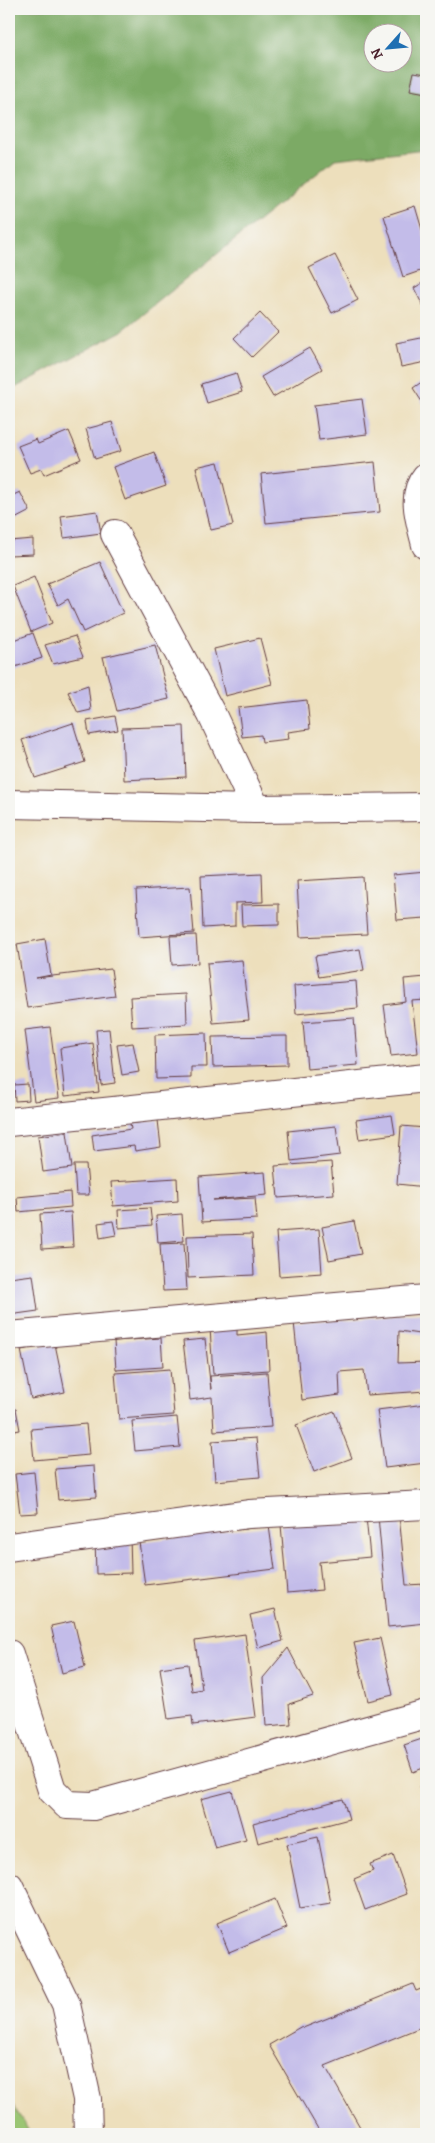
<svg xmlns="http://www.w3.org/2000/svg" width="435" height="2143" font-family="Alegreya,serif">
	<style>
		.green { fill: #9ac573; stroke: #72724f }
		.forest { fill: #7baa65; stroke: #626448; fill-rule: evenodd }
		.building { fill: #c3bce9 }
		.lines { fill: none; stroke-linecap: round; stroke-linejoin: round }
		.minor-casing { stroke: #623c41; stroke-width: 30 }
		.major-casing { stroke: #623c41; stroke-width: 30 }
		.minor { stroke: #fff; stroke-width: 28 }
		.major { stroke: #fff; stroke-width: 28 }
	</style>
	<rect width="100%" height="100%" fill="#f6f6f2"/>
	<filter id="ink" filterUnits="userSpaceOnUse"><feTurbulence type="fractalNoise" baseFrequency=".02" numOctaves="2"/><feDisplacementMap in="SourceGraphic" scale="10" xChannelSelector="R" yChannelSelector="G"/><feConvolveMatrix kernelMatrix="1 2 1 2 8 2 1 2 1" color-interpolation-filters="sRGB"/></filter>
	<filter id="wash" filterUnits="userSpaceOnUse"><feTurbulence type="fractalNoise" baseFrequency=".0096" numOctaves="4" result="noise"/><feDisplacementMap in="SourceGraphic" scale="20" xChannelSelector="R" yChannelSelector="G"/><feGaussianBlur stdDeviation="1.12" result="paint"/><feColorMatrix in="noise" values="0 0 0 0 0 0 0 0 0 0 0 0 0 0 0 0 0 1.4 0 .05"/><feComposite in="paint" operator="in"/></filter>
	<g filter="url(#wash)">
		<rect width="100%" height="100%" fill="#eddfbc"/>
		<!-- green -->
		<polygon class="green" points="9,2099 30,2133 29,2134 9,2134"/>
		<!-- forest -->
		<path class="forest" d="M9,9h417v140l-91,10 -213,172 -113,60zM372,32h30v30h-30z"/>
		<g id="blocks">
			<!-- building -->
			<g class="building">
				<polygon points="414,72 426,74 426,93 410,90"/>
				<polygon points="415,206 426,243 426,269 403,277 384,216"/>
				<polygon points="335,255 358,300 332,313 309,268"/>
				<polygon points="426,281 426,312 414,288"/>
				<polygon points="260,313 278,332 252,357 234,338"/>
				<polygon points="426,337 426,362 401,367 396,343"/>
				<polygon points="310,348 322,369 273,397 261,377"/>
				<polygon points="236,373 242,392 207,403 201,384"/>
				<polygon points="426,379 426,408 413,388"/>
				<polygon points="362,399 367,434 319,440 314,405"/>
				<polygon points="112,422 121,451 95,459 86,429"/>
				<polygon points="69,431 81,459 44,475 41,469 30,473 18,446 36,439 38,444"/>
				<polygon points="154,452 166,486 125,500 113,467"/>
				<polygon points="218,462 233,525 211,530 196,467"/>
				<polygon points="375,462 380,512 266,523 261,474"/>
				<polygon points="20,492 30,511 9,522 9,497"/>
				<polygon points="97,511 101,533 64,538 61,516"/>
				<polygon points="33,539 33,554 9,555 9,541"/>
				<polygon points="100,562 123,613 83,632 68,599 58,605 47,584"/>
				<polygon points="34,577 52,623 31,632 13,586"/>
				<polygon points="33,633 42,658 9,669 9,642"/>
				<polygon points="75,636 83,657 53,664 45,645"/>
				<polygon points="260,638 272,684 225,696 214,649"/>
				<polygon points="155,645 169,699 117,711 103,657"/>
				<polygon points="88,685 91,710 78,713 68,692"/>
				<polygon points="307,700 310,729 288,732 289,739 262,742 261,735 242,737 238,708"/>
				<polygon points="115,716 118,730 89,735 87,721"/>
				<polygon points="73,723 85,762 35,778 22,740"/>
				<polygon points="184,726 186,777 124,780 122,728"/>
				<polygon points="426,872 426,918 397,920 393,875"/>
				<polygon points="262,873 263,902 235,903 235,926 203,928 201,876"/>
				<polygon points="363,877 367,934 300,937 297,881"/>
				<polygon points="190,887 194,933 139,937 136,890"/>
				<polygon points="279,904 279,925 242,926 241,905"/>
				<polygon points="196,935 198,963 172,965 170,936"/>
				<polygon points="45,939 51,975 36,978 111,969 115,996 27,1008 17,944"/>
				<polygon points="360,949 364,970 319,977 315,956"/>
				<polygon points="242,960 249,1020 213,1023 207,963"/>
				<polygon points="426,977 426,1000 412,1001 418,1053 391,1056 384,1005 406,1002 404,979"/>
				<polygon points="356,981 358,1008 296,1014 294,986"/>
				<polygon points="186,994 187,1024 132,1027 130,997"/>
				<polygon points="354,1018 358,1065 307,1069 303,1022"/>
				<polygon points="50,1027 59,1098 34,1101 25,1030"/>
				<polygon points="109,1029 115,1083 101,1085 96,1030"/>
				<polygon points="206,1033 207,1067 191,1067 191,1078 156,1079 155,1035"/>
				<polygon points="287,1036 287,1065 213,1067 212,1037"/>
				<polygon points="93,1043 99,1092 65,1096 60,1048"/>
				<polygon points="133,1043 139,1072 122,1075 117,1045"/>
				<polygon points="28,1084 29,1100 15,1101 14,1085"/>
				<polygon points="392,1115 395,1134 359,1139 356,1120"/>
				<polygon points="158,1120 161,1147 135,1151 134,1146 94,1151 92,1135 131,1129 130,1124"/>
				<polygon points="336,1126 340,1155 291,1161 288,1131"/>
				<polygon points="401,1126 426,1128 426,1187 397,1184"/>
				<polygon points="67,1132 72,1168 43,1172 38,1136"/>
				<polygon points="331,1162 334,1194 278,1198 275,1166"/>
				<polygon points="74,1165 86,1165 89,1195 76,1195"/>
				<polygon points="265,1172 267,1195 213,1200 255,1198 257,1219 202,1222 199,1177"/>
				<polygon points="177,1178 178,1201 113,1206 111,1182"/>
				<polygon points="70,1192 71,1207 18,1212 17,1197"/>
				<polygon points="150,1208 152,1225 119,1228 118,1210"/>
				<polygon points="71,1212 73,1247 42,1249 40,1214"/>
				<polygon points="182,1214 184,1241 158,1243 156,1216"/>
				<polygon points="113,1221 116,1235 100,1238 98,1223"/>
				<polygon points="354,1221 361,1254 329,1260 322,1227"/>
				<polygon points="319,1229 322,1273 279,1276 276,1232"/>
				<polygon points="252,1234 254,1275 188,1278 187,1236"/>
				<polygon points="184,1243 187,1290 163,1291 160,1244"/>
				<polygon points="33,1275 38,1311 9,1315 9,1278"/>
				<polygon points="426,1313 426,1335 399,1331 398,1363 426,1362 426,1391 367,1395 364,1370 339,1372 340,1395 302,1400 294,1322 359,1319"/>
				<polygon points="237,1327 237,1335 267,1332 269,1370 213,1374 210,1328"/>
				<polygon points="161,1338 163,1367 116,1370 114,1341"/>
				<polygon points="205,1339 211,1390 210,1376 267,1372 271,1427 214,1431 212,1397 190,1400 183,1341"/>
				<polygon points="55,1344 65,1392 31,1399 21,1350"/>
				<polygon points="170,1369 174,1415 119,1419 115,1373"/>
				<polygon points="426,1404 426,1463 385,1468 377,1410"/>
				<polygon points="16,1409 20,1430 9,1432 9,1410"/>
				<polygon points="334,1411 352,1458 314,1472 296,1425"/>
				<polygon points="177,1417 180,1447 135,1451 132,1421"/>
				<polygon points="86,1424 89,1455 34,1460 31,1429"/>
				<polygon points="256,1438 260,1477 215,1481 212,1441"/>
				<polygon points="94,1466 96,1497 58,1500 55,1469"/>
				<polygon points="34,1472 38,1513 20,1514 15,1474"/>
				<polygon points="399,1515 406,1585 426,1584 426,1623 388,1627 378,1516"/>
				<polygon points="366,1517 370,1557 319,1562 322,1590 287,1593 281,1525"/>
				<polygon points="269,1526 275,1569 145,1585 139,1542"/>
				<polygon points="130,1536 131,1573 96,1574 95,1538"/>
				<polygon points="275,1609 283,1641 258,1648 250,1615"/>
				<polygon points="74,1621 85,1667 62,1673 51,1626"/>
				<polygon points="245,1634 256,1717 193,1725 192,1716 168,1719 160,1668 188,1664 192,1691 202,1689 195,1641"/>
				<polygon points="380,1638 393,1695 368,1701 354,1643"/>
				<polygon points="288,1648 313,1696 289,1704 291,1724 266,1726 263,1678"/>
				<polygon points="422,1739 426,1752 426,1767 413,1772 404,1745"/>
				<polygon points="426,1785 426,1812 419,1786"/>
				<polygon points="232,1791 246,1840 215,1848 201,1799"/>
				<polygon points="343,1799 349,1819 258,1843 253,1823"/>
				<polygon points="318,1837 331,1903 300,1908 287,1844"/>
				<polygon points="393,1855 407,1894 365,1910 354,1879 373,1871 370,1864"/>
				<polygon points="275,1899 287,1928 229,1952 217,1923"/>
				<polygon points="413,1984 416,1991 426,1987 426,2004 422,2006 426,2018 426,2025 325,2066 364,2134 321,2134 269,2045 302,2026 303,2028"/>
			</g>
		</g>
	</g>
	<g filter="url(#ink)">
		<use href="#blocks" fill-opacity="0" stroke="#623c41" stroke-width="1"/>
		<g class="lines">
			<defs>
				<g id="minor">
					<path d="M426,477c-16,19 -5,46 0,68"/>
					<polyline points="115,534 212,715 256,809"/>
					<polyline points="9,1122 426,1078"/>
					<polyline points="9,1336 426,1299"/>
					<polyline points="9,1547 249,1514 426,1505"/>
					<polyline points="9,1654 52,1790 67,1805 93,1806 426,1714"/>
					<polyline points="9,1886 66,2004 87,2099 88,2134"/>
				</g>
				<polyline id="major" points="9,804 256,809 426,807"/>
			</defs>
			<!-- minor casing -->
			<use href="#minor" class="minor-casing"/>
			<!-- major casing -->
			<use href="#major" class="major-casing"/>
			<!-- minor -->
			<use href="#minor" class="minor"/>
			<!-- major -->
			<use href="#major" class="major"/>
		</g>
	</g>
	<!-- margin -->
	<rect width="435" height="2143" fill="none" stroke="#f6f6f2" stroke-width="30"/>
	<!-- north arrow -->
	<g transform="translate(388 48) rotate(243)"><circle r="24" fill="#f6f6f2" stroke="#b1a0a2"/>
	<path d="M0-4L9 19L0 12L-9 19Z" fill="#1f6fb2"/>
	<text y="-8" font-size="14" font-weight="bold" text-anchor="middle" fill="#4a1f2b">N</text>
	</g>
</svg>
